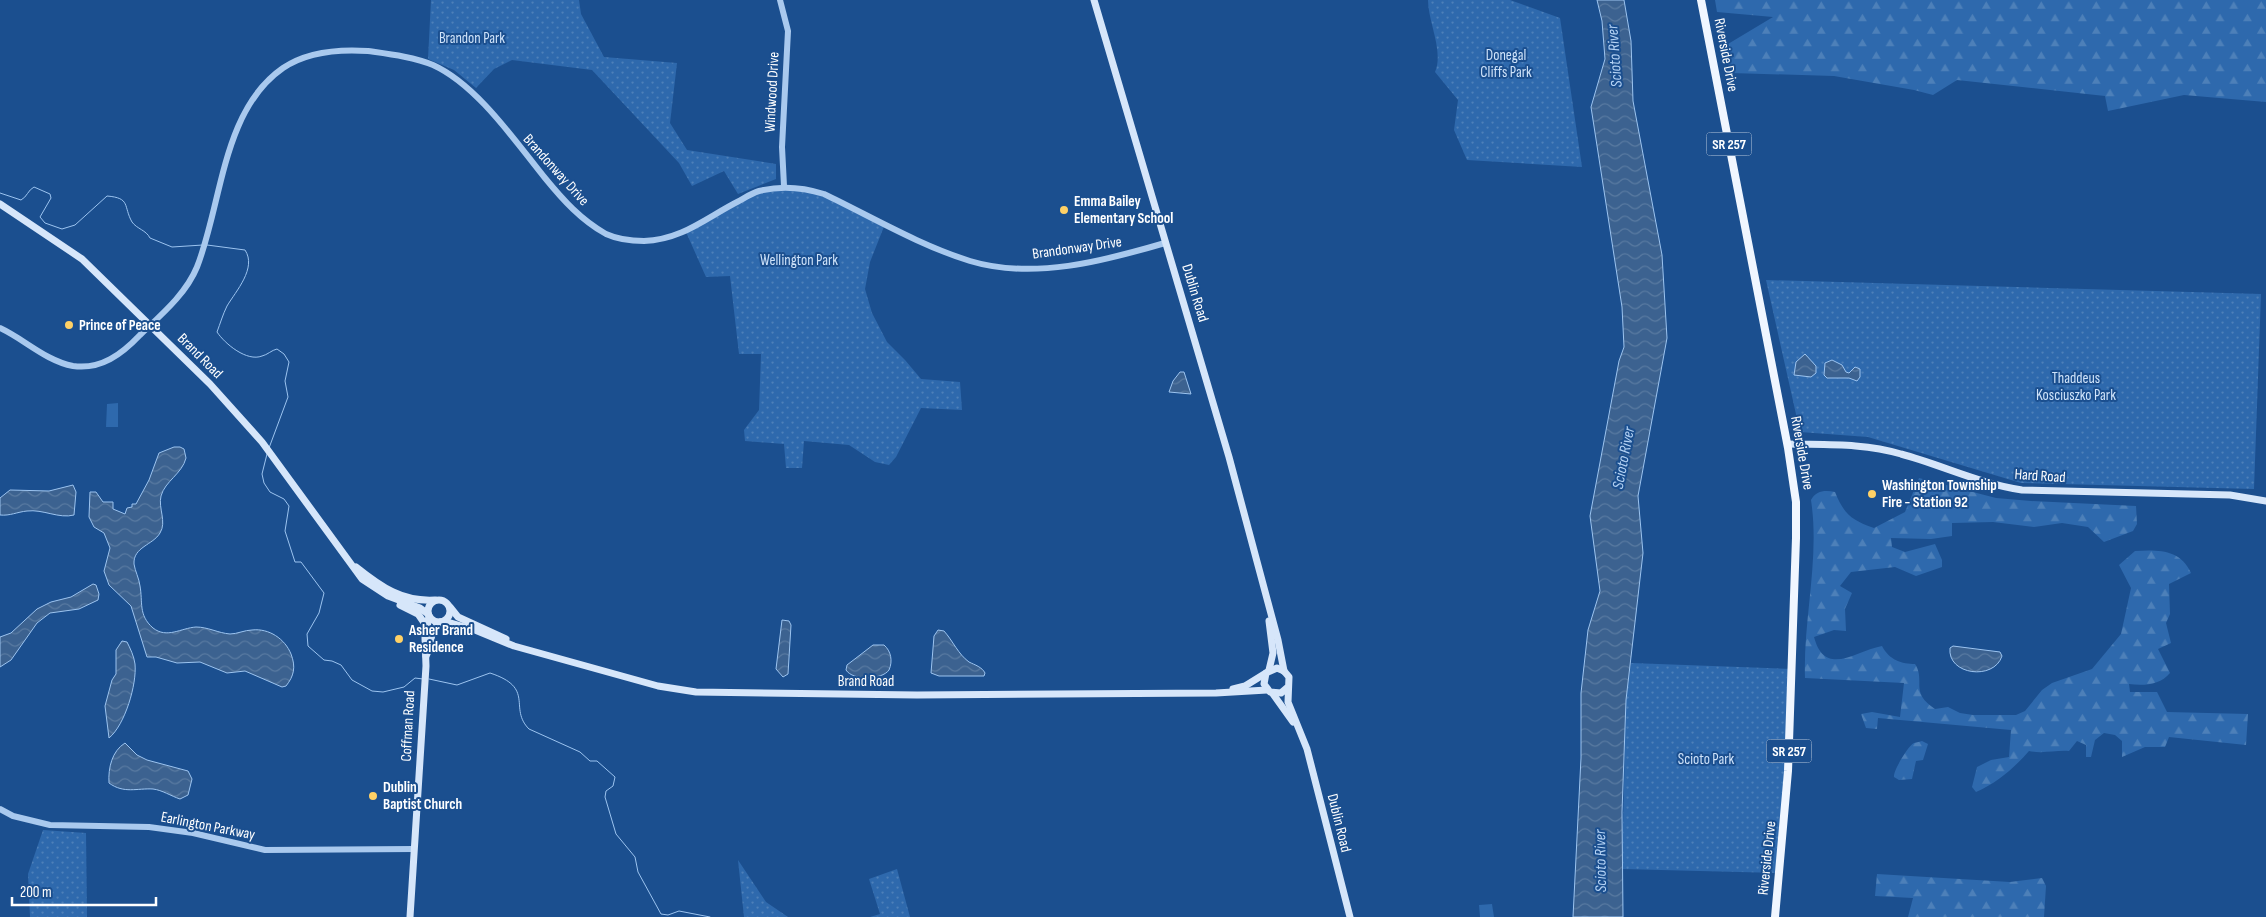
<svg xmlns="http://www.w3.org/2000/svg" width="2266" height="917" font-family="'Sofia Sans Condensed',sans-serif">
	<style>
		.grass { fill: #2e69ad }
		.forest { fill: url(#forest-firs) }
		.park { fill: url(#park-dots) }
		.water { fill: url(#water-waves); stroke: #9cc4f0 }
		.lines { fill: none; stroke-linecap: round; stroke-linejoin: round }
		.stream { stroke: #9cc4f0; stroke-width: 1 }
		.tertiary { stroke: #a9c9ee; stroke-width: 6 }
		.secondary { stroke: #d6e6fa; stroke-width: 7 }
		.primary { stroke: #f0f6ff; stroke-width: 8 }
		.poi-dot { fill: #ffd166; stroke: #1b4f8f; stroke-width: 2 }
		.labels { text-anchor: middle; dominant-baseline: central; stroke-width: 4; stroke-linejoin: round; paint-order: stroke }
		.shield { fill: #1b4f8f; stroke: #bbcadd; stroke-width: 1 }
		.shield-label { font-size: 14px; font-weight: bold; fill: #fff }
		.park-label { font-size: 15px; fill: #cfe3fa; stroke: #1b4f8f }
		.street-label { font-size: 15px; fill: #fff; stroke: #1b4f8f }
		.poi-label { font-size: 15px; font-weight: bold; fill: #fff; stroke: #1b4f8f; text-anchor: start }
		.water-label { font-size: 16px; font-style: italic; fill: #b5d3f5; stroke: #1b4f8f }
	</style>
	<defs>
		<pattern id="forest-firs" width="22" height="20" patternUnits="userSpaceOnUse" patternTransform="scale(1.25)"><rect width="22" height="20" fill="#2e69ad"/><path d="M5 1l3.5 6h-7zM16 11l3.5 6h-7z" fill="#4d80b9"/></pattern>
		<pattern id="park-dots" width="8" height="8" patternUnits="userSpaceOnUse" patternTransform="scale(1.25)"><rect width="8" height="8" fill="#2e69ad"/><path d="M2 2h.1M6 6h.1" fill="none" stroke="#4d80b9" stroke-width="1.8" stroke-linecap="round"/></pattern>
		<pattern id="water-waves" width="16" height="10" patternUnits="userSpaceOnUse" patternTransform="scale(1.25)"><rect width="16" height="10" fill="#3c6290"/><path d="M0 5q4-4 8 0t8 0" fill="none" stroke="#597aa1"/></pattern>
	</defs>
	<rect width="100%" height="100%" fill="#1b4f8f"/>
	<!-- grass -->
	<g class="grass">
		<polygon points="118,403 118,427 106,427 107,404"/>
		<polygon points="1492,904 1494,917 1480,917 1479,905"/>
	</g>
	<!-- forest -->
	<g class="forest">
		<polygon points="1715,0 2266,0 2266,102 2184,95 2108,111 2105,96 1957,80 1933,95 1914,90 1834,76 1731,73 1723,47 1773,17 1717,12"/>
		<path d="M1919,478l77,20 35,3 105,5 1,18 -4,7 -29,11 -16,-15 -26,-4 -28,4 -41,-5 -41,1v13l-21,3 -40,-1 1,9 13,5 30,-8 7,16v7l-26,9 -21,-9 -44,5 -11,14 12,7 -7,16 1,22 -12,-1 -20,7c11,41 41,14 68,9 7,14 20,18 33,18 11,17 -6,28 20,45l13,-2 12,6 13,2h43l9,-4 17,-21 10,-7 40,-14 29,-35 10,-46 -12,-23 16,-14c23,-1 45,-2 56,22l-22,11 1,30 -4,9 5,20 -13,6 12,24c-10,12 -26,13 -41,11l1,8h27l10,20 81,2 -2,31 -77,-8 -4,10h-20l-23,10v-16l-7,-6 -11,-2 -9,7 -4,17h-5v-12l-9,-4 -8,10c-14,-1 -26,3 -40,0 -15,17 -32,32 -53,41l-4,-5 5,-20 14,-7 18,-3 2,-27 -133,-12 -1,11 -11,-1 -5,-14 11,-2 28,5 4,-34 -99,-5c-2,-59 15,-119 6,-178 5,-10 15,-10 24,-8 9,22 16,28 39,36l31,-16z"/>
		<path d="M1922,741l6,3 -5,16 -7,1 -4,18 -13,1 -5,-3c-1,-6 14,-31 20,-34 3,-1 6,-1 8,-2z"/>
		<polygon points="1877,874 2010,882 2042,878 2046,886 2044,917 1908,917 1913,898 1875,896"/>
	</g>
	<!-- park -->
	<g class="park">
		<polygon points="431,0 579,0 581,14 604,57 677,63 670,123 687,150 776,164 776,179 738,194 724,171 692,186 679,163 592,70 512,60 494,69 476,88 454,70 428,59"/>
		<path d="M1428,0h82l50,18 22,149 -115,-7 -13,-30 4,-30 -23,-28c9,-21 -7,-50 -7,-72z"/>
		<polygon points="810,189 885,224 870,262 865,289 872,313 887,342 905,360 921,379 960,382 962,410 921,408 896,457 889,465 875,462 849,445 804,441 802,468 786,468 784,444 745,441 744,430 759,410 761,354 739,354 730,276 706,277 686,232 757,191"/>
		<polygon points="1766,280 2261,294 2254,489 2021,483 1868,437 1800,432"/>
		<polygon points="1631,663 1792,669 1779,873 1622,869 1626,700"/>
		<polygon points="43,830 86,833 87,917 30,917 28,874"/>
		<polygon points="738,860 766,902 788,917 744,917"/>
		<polygon points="897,869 910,917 870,917 880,914 869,879"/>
	</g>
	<!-- water -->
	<g class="water">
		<polygon points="1597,0 1624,0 1631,41 1633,101 1662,255 1667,338 1638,496 1643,553 1626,700 1622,812 1623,917 1573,917 1581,758 1581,693 1588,630 1600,591 1590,516 1619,361 1624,347 1622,307 1591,107 1605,59 1602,21"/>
		<polygon points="1805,354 1816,366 1816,373 1811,377 1794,375 1796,362"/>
		<polygon points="1832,360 1842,365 1846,372 1849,373 1855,367 1860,369 1860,377 1857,381 1849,378 1827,378 1824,375 1825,363"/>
		<polygon points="1180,372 1184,372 1191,394 1169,392 1173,381"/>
		<path d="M174,447h6l4,2 2,9c-4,16 -21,23 -25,38 -3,12 6,26 -1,37 -7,12 -27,14 -26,31 1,7 5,14 6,22 3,16 -2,29 13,42 14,11 28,0 43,-1 12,0 22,6 34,7 7,0 15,-4 22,-4 17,-2 33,9 39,24 5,13 3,22 -5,32l-4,1 -37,-16 -18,2 -27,-11 -23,1 -21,-6h-9l-16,-51 -22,-21 -5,-14 6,-23 -6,-15 -10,-6 -5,-10 1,-25h6l7,10h10v7l12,5 2,-6 5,-1v-3h4l13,-24 10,-27z"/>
		<path d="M73,485l3,7 -2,23c-15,4 -31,-6 -47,-4 -10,1 -17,5 -27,4v-17l10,-8 39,1z"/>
		<polygon points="93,584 96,585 99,594 98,600 79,609 50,613 37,623 11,660 0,667 0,637 11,633 37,609 51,602 71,597"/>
		<polygon points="782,620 789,621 791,625 788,674 783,677 776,669"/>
		<path d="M938,630l6,1c9,10 14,23 25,31 6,3 13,5 16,11l-1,3h-45l-8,-3 3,-37z"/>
		<path d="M122,641l5,1c3,6 7,14 8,22 2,20 -10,61 -26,74l-4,-32 7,-26 4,-6v-24z"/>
		<path d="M873,645h11c7,6 9,16 5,25 -7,10 -36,11 -43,0l1,-5z"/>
		<path d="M1953,646l47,6 2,4c-8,25 -55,19 -52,-8z"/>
		<path d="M125,743l12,12 10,5 41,11 4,8 -4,16 -8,4c-9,-3 -18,-9 -27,-10 -16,-1 -29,5 -44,-6 -1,-15 3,-32 16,-40z"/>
	</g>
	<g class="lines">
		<!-- stream -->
		<g class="stream">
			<path d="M0,193l21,7c6,-3 7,-10 13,-13l16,7 1,4 -11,19 5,6 17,6 13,-4 32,-29c24,2 16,10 25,26 5,7 14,8 18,16l22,9 31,-2"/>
			<path d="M207,245l38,5c12,18 -9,41 -18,56 -4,8 -7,18 -10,26 8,12 30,30 45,24 5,-1 10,-6 15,-7l7,5 5,8 -4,19 3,16 -19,51"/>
			<polyline points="267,454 262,474 264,483 270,492 284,499 289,506 285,531 295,562 301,562 324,593 319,613 307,634 308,646 324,660 332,661 341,665 352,680 372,691 383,692 404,687 415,678 423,679"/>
			<path d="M429,679l28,6 33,-12c46,15 18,35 39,56l51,23 10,9h7l18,16 -2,9 -7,5 -1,6 11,37 19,23 3,15 23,42 7,1 11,-4 31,6"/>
		</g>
		<!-- tertiary -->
		<g class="tertiary">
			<polyline points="780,0 788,31 782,147 784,186"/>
			<path d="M0,328c24,11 46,33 73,38 28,4 49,-12 67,-31 21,-20 46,-41 57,-68 25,-63 25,-157 86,-199 25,-17 56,-19 85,-17 21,3 46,6 65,14 44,20 82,76 112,113 18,22 36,42 61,56 11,5 26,7 38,7 38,-1 63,-24 95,-40 7,-4 13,-8 20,-10 23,-6 43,-4 65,3 48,23 95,51 146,67 63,19 134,0 195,-18"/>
			<polyline points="0,809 13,816 50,825 149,827 193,833 265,850 414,849"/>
		</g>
		<!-- secondary -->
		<g class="secondary">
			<polyline points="1094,0 1229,457 1278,640 1284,671"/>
			<polyline points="0,204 82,259 210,384 262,442 362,579 388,596 420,608 428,614"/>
			<path d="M1788,444c38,1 76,-1 113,10 41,11 79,30 121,36l208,5 36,6"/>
			<path d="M356,567c25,20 46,35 79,33"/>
			<circle cx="439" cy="611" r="11"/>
			<polyline points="400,605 418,614 427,627"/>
			<polyline points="450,607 458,617 506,639"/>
			<polyline points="444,621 475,630 514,646 658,686 696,692 917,695 1216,693 1267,690"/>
			<path d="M426,656c6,-11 3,-25 14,-34"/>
			<polyline points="1269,670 1273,653 1269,621"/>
			<polyline points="1288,687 1281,693 1270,692 1264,684 1266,673 1277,668 1284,671 1289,677 1288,702 1307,749 1350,917"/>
			<polyline points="1233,689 1245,686 1266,673"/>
			<polyline points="1273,694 1293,722"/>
			<polyline points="410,917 426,666 425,638 429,616"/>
		</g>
		<!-- primary -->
		<polyline class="primary" points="1701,0 1788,448 1796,502 1796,538 1788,771 1775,917"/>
	</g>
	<!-- markers -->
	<g class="poi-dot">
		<circle cx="1064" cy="210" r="5"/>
		<circle cx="69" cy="325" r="5"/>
		<circle cx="1872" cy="494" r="5"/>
		<circle cx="399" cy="639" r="5"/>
		<circle cx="373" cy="796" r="5"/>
	</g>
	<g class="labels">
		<!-- shield labels -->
		<g class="shield">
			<rect x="1706.5" y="132.5" width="45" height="23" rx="4"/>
			<rect x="1766.5" y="739.5" width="45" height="23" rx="4"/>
		</g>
		<g class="shield-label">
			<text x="1729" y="144">SR 257</text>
			<text x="1789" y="751">SR 257</text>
		</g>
		<!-- park labels -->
		<g class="park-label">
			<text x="472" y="38">Brandon Park</text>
			<text x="1506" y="55">Donegal<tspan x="1506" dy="17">Cliffs Park</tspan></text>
			<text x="799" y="260">Wellington Park</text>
			<text x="2076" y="378">Thaddeus<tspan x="2076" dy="17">Kosciuszko Park</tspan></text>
			<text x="1706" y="759">Scioto Park</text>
		</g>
		<!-- street labels -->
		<g class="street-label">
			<text transform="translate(1726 55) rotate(79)">Riverside Drive</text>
			<text transform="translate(772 92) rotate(-87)">Windwood Drive</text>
			<text transform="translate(556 170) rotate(48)">Brandonway Drive</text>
			<text transform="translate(1077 248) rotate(-8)">Brandonway Drive</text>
			<text transform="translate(1195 293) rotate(73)">Dublin Road</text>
			<text transform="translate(200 356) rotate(45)">Brand Road</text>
			<text transform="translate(1802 453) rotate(80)">Riverside Drive</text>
			<text transform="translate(2040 476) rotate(4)">Hard Road</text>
			<text x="866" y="681">Brand Road</text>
			<text transform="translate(408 726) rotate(-87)">Coffman Road</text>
			<text transform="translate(1339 823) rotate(76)">Dublin Road</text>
			<text transform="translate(208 826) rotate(11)">Earlington Parkway</text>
			<text transform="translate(1767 858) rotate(-84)">Riverside Drive</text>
		</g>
		<!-- poi labels -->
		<g class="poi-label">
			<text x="1074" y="201">Emma Bailey<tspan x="1074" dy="17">Elementary School</tspan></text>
			<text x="79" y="325">Prince of Peace</text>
			<text x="1882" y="485">Washington Township<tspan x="1882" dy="17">Fire - Station 92</tspan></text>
			<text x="409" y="630">Asher Brand<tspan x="409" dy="17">Residence</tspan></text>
			<text x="383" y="787">Dublin<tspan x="383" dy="17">Baptist Church</tspan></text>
		</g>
		<!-- water labels -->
		<g class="water-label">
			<text transform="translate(1615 56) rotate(-94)">Scioto River</text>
			<text transform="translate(1624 458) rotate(-79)">Scioto River</text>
			<text transform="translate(1601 861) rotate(-91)">Scioto River</text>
		</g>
	</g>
	<!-- scale -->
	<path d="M12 897v8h144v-8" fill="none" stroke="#ffffff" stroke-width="2.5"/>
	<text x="20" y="897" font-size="15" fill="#ffffff" stroke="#1b4f8f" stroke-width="4" paint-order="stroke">200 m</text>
</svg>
